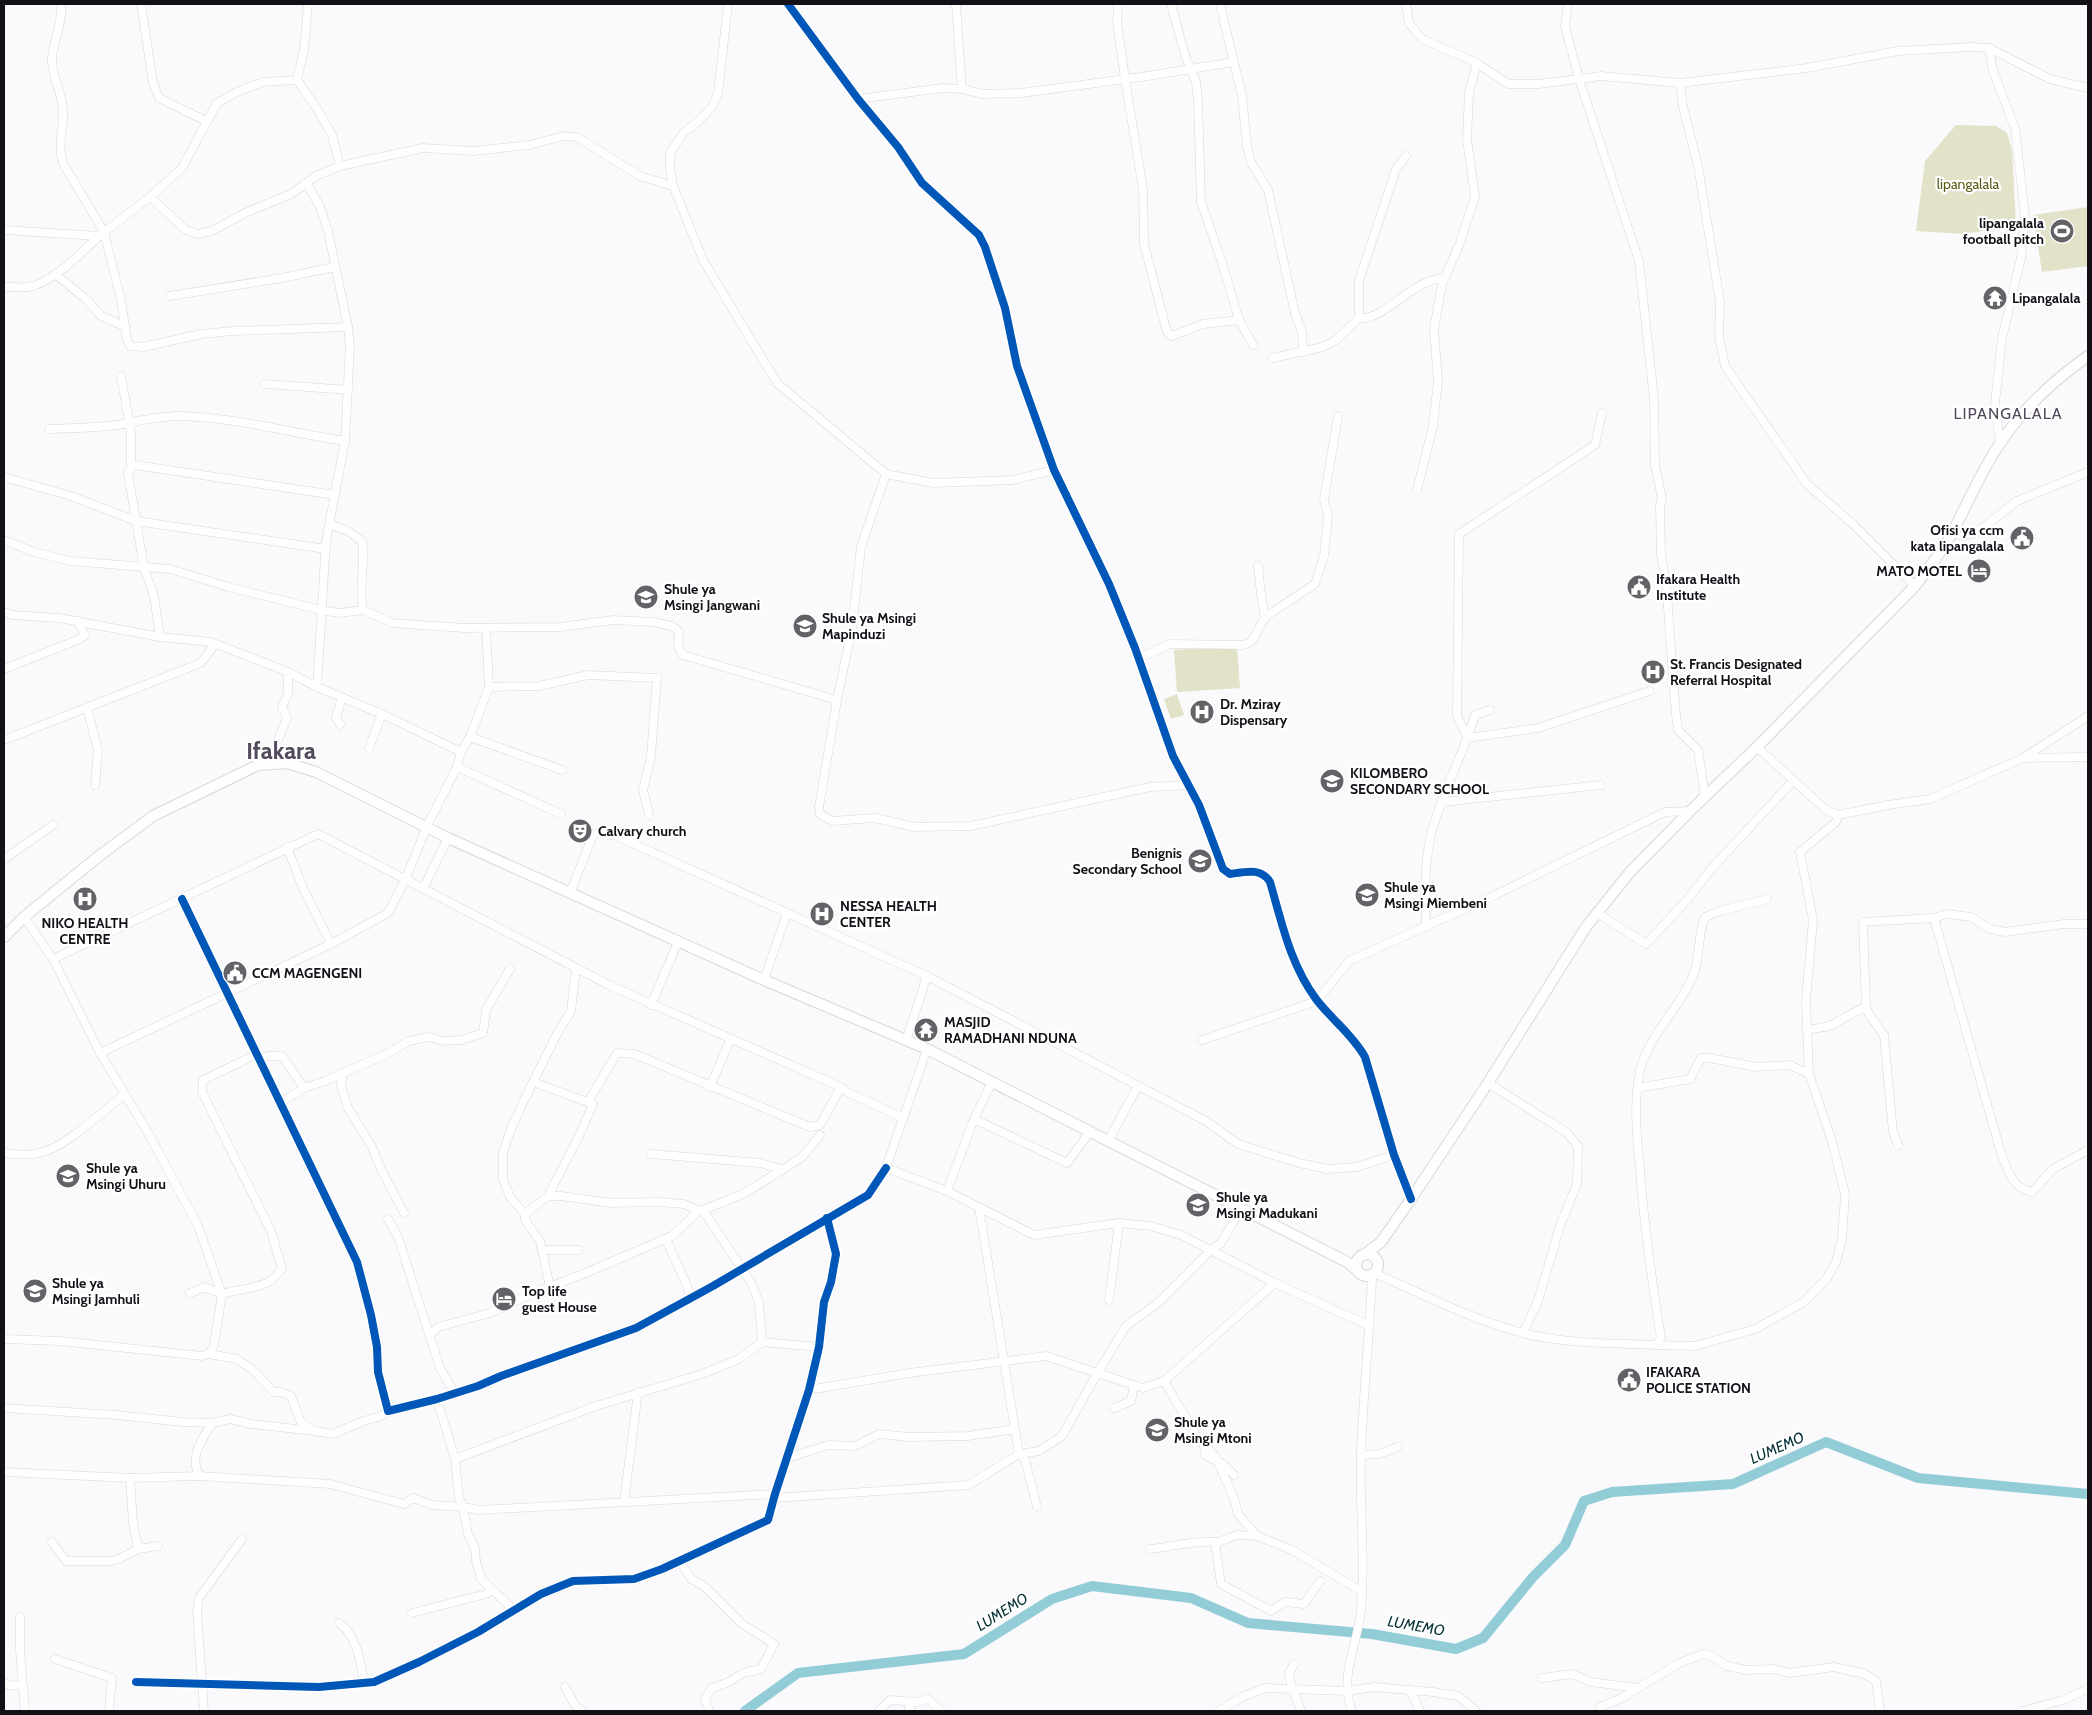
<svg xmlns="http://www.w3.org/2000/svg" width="2092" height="1715" font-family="Cabin,sans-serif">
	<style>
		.green { fill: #e1e2c7 }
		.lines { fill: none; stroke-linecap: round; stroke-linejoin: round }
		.river { stroke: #92cdd7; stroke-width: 10 }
		.minor-casing { stroke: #d8d6da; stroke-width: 9 }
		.major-casing { stroke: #d8d6da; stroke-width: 12 }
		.minor { stroke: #fefefe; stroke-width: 8 }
		.major { stroke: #fefefe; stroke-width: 10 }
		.cycleway-casing { stroke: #fff; stroke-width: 11 }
		.cycleway { stroke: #0057b8; stroke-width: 8 }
		.labels { text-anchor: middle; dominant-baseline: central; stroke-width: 4.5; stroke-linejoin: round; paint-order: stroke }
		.park-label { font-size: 14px; fill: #5b5c14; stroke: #fff }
		.poi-label { font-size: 14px; font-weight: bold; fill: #131017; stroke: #fff; text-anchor: start }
		.water-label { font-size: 15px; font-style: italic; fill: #063137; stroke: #fff }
		.quarter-label { font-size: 16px; letter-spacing: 1px; fill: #524a5c; stroke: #fff }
		.town-label { font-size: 24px; font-weight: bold; fill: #524a5c; stroke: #fff }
	</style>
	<rect width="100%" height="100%" fill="#faf9fb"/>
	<!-- green -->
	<g class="green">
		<polygon points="1956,125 1996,126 2007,133 2012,150 2016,226 1963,234 1916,231 1925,161"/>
		<polygon points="2088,207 2088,266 2042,272 2033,215"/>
		<polygon points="1237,646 1240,688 1177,692 1174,650"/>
		<polygon points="1177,694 1184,715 1171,719 1164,699"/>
	</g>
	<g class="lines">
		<!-- river -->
		<polyline class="river" points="745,1711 798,1673 964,1654 1052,1599 1092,1586 1191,1598 1248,1623 1372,1634 1456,1649 1483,1638 1533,1577 1565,1545 1584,1501 1612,1492 1733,1484 1826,1442 1918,1478 2088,1494"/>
		<defs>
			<g id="minor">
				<path d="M61,4c2,18 -7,35 -9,53 -1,18 10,35 11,53 1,18 -6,35 0,53l41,69 17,68 6,40 3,6 13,1 58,-13 32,-3 115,-4"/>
				<polyline points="141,4 153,83 159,98 206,121"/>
				<polyline points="308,4 304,50 297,80 316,107 332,135 340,166"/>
				<polyline points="728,4 718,93 713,106 699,121 683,133 670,153 670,169 673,186 703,260 777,383 886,474 933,483 1012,480 1054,470"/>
				<path d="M788,4l70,95 40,48 24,36 57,52 6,12 20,61 12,58 37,104 55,114 26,64 38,108 26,49 24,64 7,5c15,-2 31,-7 40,8 12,41 20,82 46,117 15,20 37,36 49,58l29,98 17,44"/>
				<polyline points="956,4 962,89"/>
				<polyline points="1118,4 1117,22 1125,79 1143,189 1144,244 1167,332 1172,336 1203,324 1239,320"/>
				<polyline points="1171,4 1185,55 1196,82 1198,101 1201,202 1222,262 1239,320 1253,345"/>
				<polyline points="1220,4 1242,96 1247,146 1251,162 1268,190 1295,313 1302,332 1303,352"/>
				<polyline points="1406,4 1409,23 1422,39 1477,63 1508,84 1539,84 1601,76 1680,83 1807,68 1898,51 1971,47 1989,48 2050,79 2088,88"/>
				<polyline points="1568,4 1565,26 1579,79 1639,261 1654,399 1655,465 1662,499 1660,506 1661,554 1666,581 1676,715 1678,730 1698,750 1705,797"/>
				<polyline points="1989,48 1993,71 2015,128 2025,216 2021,258 2002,338 1995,403 2000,443"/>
				<polyline points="1680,83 1683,107 1698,166 1720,302 1719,336 1725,366 1807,484 1854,525 1915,586"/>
				<polyline points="858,99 943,88 962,89 983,94 1021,93 1141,77 1234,62"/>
				<polyline points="307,184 320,207 328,231 348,327 350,346 345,441 326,541 317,687"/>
				<polyline points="150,197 182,168 217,103 239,91 263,82 297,80"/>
				<polyline points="4,230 99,236 150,197 186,230 198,234 212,231 245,213 291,194 316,176 340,166 423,148 474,151 529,145 564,136 577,137 640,176 673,186"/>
				<polyline points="55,274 86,299 101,316 124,326"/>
				<path d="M4,287c8,-1 16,1 24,0 25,-4 53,-34 71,-51"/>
				<polyline points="170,296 282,278 334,267"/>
				<path d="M1359,318c24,4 56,-41 86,-40"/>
				<polyline points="1272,358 1323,347 1336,340 1359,318 1359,280 1396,169 1406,156"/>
				<polyline points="121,376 131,433 131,465 135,465"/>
				<polyline points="265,384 349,390"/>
				<polyline points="1602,413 1595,445 1459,534 1457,716 1468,738 1538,728 1650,691"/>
				<path d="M49,429c27,-1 55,-1 80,-6 16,-4 29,-6 46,-7 55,0 116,17 170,25"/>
				<polyline points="886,474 861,547 852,628 837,700 819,807 820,814 832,821 875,818 914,827 971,826 1150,787 1189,785"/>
				<polyline points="4,477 71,496 136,521 326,549"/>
				<polyline points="1417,490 1433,426 1438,381 1434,329 1442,284 1460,243 1475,196 1467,140 1469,92 1477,63"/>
				<path d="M329,524l19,7 14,10c4,23 -4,45 1,69"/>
				<polyline points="1952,533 1963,536 1974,533 1984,527 2017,501 2088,472"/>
				<polyline points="4,540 34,552 70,561 170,569 232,588 321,610 339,613 363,610 392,623 464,628 560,627 613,620 653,622 672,626 679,632 678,646 683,655 837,700"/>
				<path d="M1258,566c2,18 3,34 7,51"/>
				<polyline points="4,612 12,615 59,618 160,637 211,642 288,672 317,687 382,714 461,752"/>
				<polyline points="160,637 154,596 144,568 128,473 135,465 335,495"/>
				<polyline points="1139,658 1170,644 1244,645 1252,641 1265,617 1315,584 1324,556 1328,516 1324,499 1338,416"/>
				<polyline points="4,669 80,639 85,635 78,621"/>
				<polyline points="489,687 539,686 588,675 657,678 651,756 643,790 649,815"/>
				<polyline points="87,707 98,751 95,785"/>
				<polyline points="340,724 336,718 342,697"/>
				<polyline points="470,737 562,770"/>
				<polyline points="4,740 201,663 215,644"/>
				<polyline points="278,740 287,718 282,707 288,694 288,672"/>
				<polyline points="1757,747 1825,809 1838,815 1888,805 1930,799 2023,758 2088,716"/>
				<polyline points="369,748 382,714"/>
				<polyline points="2023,758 2088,757"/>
				<polyline points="457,767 561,814"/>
				<polyline points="1443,802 1601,785"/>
				<polyline points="287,847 303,888 331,944"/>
				<polyline points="4,859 53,825"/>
				<polyline points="423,889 448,838"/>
				<polyline points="570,893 593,835 602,831 612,834 927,976 1206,1121 1238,1144 1299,1163 1328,1169 1357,1167 1394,1155"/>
				<polyline points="182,899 357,1262 371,1315 377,1347 378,1372 388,1411 437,1399 478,1386 501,1376 636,1328 713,1286 868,1195 886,1168"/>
				<polyline points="1597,913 1646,944 1687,900 1713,867 1793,781"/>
				<path d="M1934,918l65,228c7,19 11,42 33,46l21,-23 35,-19"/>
				<path d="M1426,927c-1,-31 -2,-62 5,-92 10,-41 32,-79 44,-120l15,-5"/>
				<polyline points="53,959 318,834 609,985 841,1087 847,1092 903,1118"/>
				<polyline points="576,968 571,1011 558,1032 531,1086 512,1126 503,1152 503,1179 510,1197 525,1214 548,1196 561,1196 611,1203 658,1202 684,1204 699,1211 703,1210 752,1284 759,1303 762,1342"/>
				<polyline points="764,980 787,913"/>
				<polyline points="651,1005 678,942"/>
				<path d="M1807,1030c8,-2 20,-2 27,-6 11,-7 20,-12 32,-17"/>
				<polyline points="1202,1040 1317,1001 1349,961 1497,894 1665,812 1690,811"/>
				<polyline points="906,1041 927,976"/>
				<polyline points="927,1049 886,1168 947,1191 974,1119 992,1082"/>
				<polyline points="100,1053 331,944 388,913 406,878 427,826 457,767 461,752 470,737 489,687 486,628"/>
				<polyline points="260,1060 267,1056 282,1056 304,1088"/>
				<polyline points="343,1073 341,1086 348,1108 372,1147 382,1171 404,1213"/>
				<polyline points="1809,1074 1806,1000 1813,920 1800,852 1836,822 1838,815"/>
				<polyline points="533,1082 593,1104 578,1138 548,1196"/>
				<polyline points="1488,1083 1566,1132 1578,1146 1577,1184 1560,1226 1538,1301 1523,1333"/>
				<polyline points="710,1087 730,1040"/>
				<polyline points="1638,1088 1690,1079 1701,1058 1710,1058 1756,1067 1790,1065 1809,1074 1832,1141 1845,1194 1842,1240 1836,1262 1827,1278 1804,1302 1755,1329 1695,1346 1656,1345"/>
				<polyline points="280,1103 304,1088 325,1081 389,1053 408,1041 429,1037 443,1041 461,1040 483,1033 486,1010 510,969"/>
				<polyline points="593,1104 589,1100 617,1053 634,1054 810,1127 820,1125 841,1087"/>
				<polyline points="974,1119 1067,1163 1089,1133"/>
				<polyline points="1108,1141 1138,1086"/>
				<polyline points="1898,1145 1893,1132 1884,1035 1870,1016 1866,1007 1863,922 1934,918 1947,914 1971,917 1990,929 2005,932 2064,924 2088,924"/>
				<path d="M4,1153c13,2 29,3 42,-2 25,-9 57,-40 78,-56"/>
				<polyline points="651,1154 760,1163 781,1169"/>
				<polyline points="947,1191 1034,1235 1119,1223 1151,1226 1181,1235 1275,1283 1370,1326"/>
				<polyline points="703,1210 743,1194 779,1172 802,1157 820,1135"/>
				<polyline points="525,1214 525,1220 540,1241 550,1287"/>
				<polyline points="388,1219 398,1237 440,1368 455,1394"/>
				<polyline points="666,1239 692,1297"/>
				<polyline points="542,1250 578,1250"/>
				<path d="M1374,1273c49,21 98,47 149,60 43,11 89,10 133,12l5,-7c-9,-56 -17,-112 -21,-169 -3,-32 -7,-65 0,-98 9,-37 39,-62 53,-95 8,-19 4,-41 12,-59l15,-6 47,-12"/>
				<path d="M190,1293l15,-6 17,7c14,-5 36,-5 48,-13 4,-3 8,-8 12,-12l-11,-38 -69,-139 1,-12 54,-26"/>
				<polyline points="1109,1300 1119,1223"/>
				<polyline points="430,1335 438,1327 490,1313 531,1294 588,1272 672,1236 699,1211"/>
				<polyline points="4,1339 60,1341 202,1356 209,1354 214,1345 222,1294 198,1226 151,1138 100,1053 53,959 24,917"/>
				<polyline points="209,1354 237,1359 252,1369 274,1392 281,1392 291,1396 301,1423 314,1431 333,1434 361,1422 381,1416 388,1411"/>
				<polyline points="1164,1381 1199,1440 1215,1456 1234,1498 1238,1514 1257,1536 1292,1550 1361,1591"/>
				<polyline points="809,1390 909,1373 1046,1356 1143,1388 1164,1381 1275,1283"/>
				<polyline points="437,1399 455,1459 459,1498 463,1507 479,1510 775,1494"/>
				<polyline points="4,1408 116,1415 183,1422 212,1423 230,1419 252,1424 314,1431"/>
				<polyline points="1114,1408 1131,1401 1134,1385"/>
				<polyline points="1204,1447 1206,1456 1223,1464 1234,1475"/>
				<polyline points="1019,1454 1039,1451 1062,1436 1098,1372 1126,1326 1158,1303 1211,1250 1221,1243 1241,1209"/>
				<polyline points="1019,1454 1025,1460 1037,1507"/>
				<polyline points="1361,1455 1379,1454 1398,1447"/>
				<polyline points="787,1458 829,1445 855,1446 879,1434 909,1437 968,1436 1015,1429"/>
				<polyline points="455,1459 596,1406 702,1374 739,1359 762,1342 819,1347"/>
				<polyline points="4,1472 130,1478 199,1476 330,1484 404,1504 413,1498 432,1505 463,1507 468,1534 475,1548 476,1561 481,1579 514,1610"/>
				<path d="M199,1476c-10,-21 3,-35 13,-53"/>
				<polyline points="130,1478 133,1523 138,1549"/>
				<polyline points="774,1498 969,1485 1019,1454 979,1207"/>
				<polyline points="624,1502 638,1392"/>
				<polyline points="52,1542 66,1561 112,1561 119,1559 138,1549 158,1546"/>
				<polyline points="1216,1543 1237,1535 1257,1536"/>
				<path d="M1150,1549c21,-2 44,-9 65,-7l6,42 50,27 14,-9 19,2 16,-23"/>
				<polyline points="680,1561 691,1579 704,1586 741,1623 774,1644 761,1669 743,1673 729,1682 712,1688 705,1698 709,1711"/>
				<polyline points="412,1613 486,1594 492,1590"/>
				<polyline points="20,1617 20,1650 25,1711"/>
				<path d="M339,1623c17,12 23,40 24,60"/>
				<polyline points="55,1659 112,1678 109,1711"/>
				<polyline points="1542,1678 1572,1674 1591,1682 1638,1688 1680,1663 1703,1654 1711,1656 1727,1666 1746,1670 1774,1669 1789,1673 1834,1667 1865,1674 1876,1681 1880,1711"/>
				<polyline points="136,1682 319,1687 374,1682 419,1662 478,1632 541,1594 573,1581 634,1579 662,1569 768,1520 775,1494 809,1390 819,1347 824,1302 831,1282 836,1254 827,1218"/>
				<polyline points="4,1683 9,1685 23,1686"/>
				<polyline points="565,1687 575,1705 582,1711"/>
				<polyline points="1292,1689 1289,1673 1294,1664"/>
				<polyline points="1293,1689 1301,1711"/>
				<polyline points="1410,1690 1420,1711"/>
				<polyline points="1600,1707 1622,1698 1638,1688"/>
				<polyline points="204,1711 197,1611 199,1598 242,1539"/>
				<polyline points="879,1711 890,1700 916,1702 928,1699 941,1711"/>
				<polyline points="911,1711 909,1708 913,1702"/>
				<polyline points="1219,1711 1242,1697 1265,1688 1347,1691 1374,1687 1433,1692 1458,1696 1476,1711"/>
				<path d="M1352,1711c-13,-37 5,-64 9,-100 5,-52 -2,-104 0,-156 2,-58 8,-117 11,-175l-2,-5"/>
				<polyline points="2023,1711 2063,1700 2088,1689"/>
			</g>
			<g id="major">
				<polyline points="4,937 24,917 99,856 153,816 258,765 287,763 316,772 448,838 764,980 927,1049 1347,1262 1357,1270"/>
				<circle cx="1367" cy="1265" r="11"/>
				<path d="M1364,1255l17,-13 30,-43 77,-116 98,-156 44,-55 60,-61 67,-64 158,-161c13,-17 27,-34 37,-53 16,-30 28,-60 47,-88 23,-36 55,-65 89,-89"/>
			</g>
		</defs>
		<!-- minor casing -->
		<use href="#minor" class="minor-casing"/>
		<!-- major casing -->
		<use href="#major" class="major-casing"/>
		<!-- minor -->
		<use href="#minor" class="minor"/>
		<!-- major -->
		<use href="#major" class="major"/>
		<defs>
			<g id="cycleway">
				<path d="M788,4l70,95 40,48 24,36 57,52 6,12 20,61 12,58 37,104 55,114 26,64 38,108 26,49 24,64 7,5c15,-2 31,-7 40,8 12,41 20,82 46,117 15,20 37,36 49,58l29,98 17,44"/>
				<polyline points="182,899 357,1262 371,1315 377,1347 378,1372 388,1411 437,1399 478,1386 501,1376 636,1328 713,1286 868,1195 886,1168"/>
				<polyline points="136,1682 319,1687 374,1682 419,1662 478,1632 541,1594 573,1581 634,1579 662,1569 768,1520 775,1494 809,1390 819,1347 824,1302 831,1282 836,1254 827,1218"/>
			</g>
		</defs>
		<!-- cycleway casing -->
		<use href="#cycleway" class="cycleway-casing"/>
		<!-- cycleway -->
		<use href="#cycleway" class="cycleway"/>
	</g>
	<!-- icons -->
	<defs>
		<symbol id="stadium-disc" viewBox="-11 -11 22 22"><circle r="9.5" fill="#646267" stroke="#fff"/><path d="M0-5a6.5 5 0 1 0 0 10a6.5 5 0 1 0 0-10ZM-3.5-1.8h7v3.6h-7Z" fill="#fff"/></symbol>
		<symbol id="temple-disc" viewBox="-11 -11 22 22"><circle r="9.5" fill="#646267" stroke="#fff"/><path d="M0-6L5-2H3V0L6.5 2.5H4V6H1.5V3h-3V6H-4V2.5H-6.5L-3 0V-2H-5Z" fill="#fff"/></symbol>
		<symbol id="civic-disc" viewBox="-11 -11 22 22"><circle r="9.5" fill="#646267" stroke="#fff"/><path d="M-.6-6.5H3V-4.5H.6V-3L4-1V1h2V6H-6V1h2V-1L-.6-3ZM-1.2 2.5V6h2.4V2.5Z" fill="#fff"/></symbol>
		<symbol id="hotel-disc" viewBox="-11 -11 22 22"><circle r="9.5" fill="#646267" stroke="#fff"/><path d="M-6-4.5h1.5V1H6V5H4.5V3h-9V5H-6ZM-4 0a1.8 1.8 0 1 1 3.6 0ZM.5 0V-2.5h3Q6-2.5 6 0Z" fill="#fff"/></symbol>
		<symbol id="school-disc" viewBox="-11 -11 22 22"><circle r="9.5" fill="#646267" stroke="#fff"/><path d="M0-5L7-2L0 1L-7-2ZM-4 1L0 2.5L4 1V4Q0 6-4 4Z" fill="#fff"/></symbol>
		<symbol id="hospital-disc" viewBox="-11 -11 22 22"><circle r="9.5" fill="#646267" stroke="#fff"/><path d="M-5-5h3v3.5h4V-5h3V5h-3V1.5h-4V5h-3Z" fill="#fff"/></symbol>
		<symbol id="theatre-disc" viewBox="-11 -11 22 22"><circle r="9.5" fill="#646267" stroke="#fff"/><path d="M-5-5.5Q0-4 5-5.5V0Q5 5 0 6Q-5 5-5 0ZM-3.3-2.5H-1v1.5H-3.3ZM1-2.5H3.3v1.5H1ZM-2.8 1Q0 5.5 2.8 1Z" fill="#fff"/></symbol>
	</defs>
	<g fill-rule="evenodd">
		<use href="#stadium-disc" x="2048" y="217" width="28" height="28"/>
		<use href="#temple-disc" x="1981" y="284" width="28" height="28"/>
		<use href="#civic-disc" x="2008" y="524" width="28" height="28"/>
		<use href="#hotel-disc" x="1965" y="557" width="28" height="28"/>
		<use href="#civic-disc" x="1625" y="573" width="28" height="28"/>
		<use href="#school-disc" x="632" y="583" width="28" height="28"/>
		<use href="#school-disc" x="791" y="612" width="28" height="28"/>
		<use href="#hospital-disc" x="1639" y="658" width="28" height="28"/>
		<use href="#hospital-disc" x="1188" y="698" width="28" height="28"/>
		<use href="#school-disc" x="1318" y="767" width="28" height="28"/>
		<use href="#theatre-disc" x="566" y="817" width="28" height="28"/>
		<use href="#school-disc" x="1186" y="847" width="28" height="28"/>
		<use href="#school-disc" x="1353" y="881" width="28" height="28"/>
		<use href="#hospital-disc" x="71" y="885" width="28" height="28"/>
		<use href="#hospital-disc" x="808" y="900" width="28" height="28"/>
		<use href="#civic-disc" x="221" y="959" width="28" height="28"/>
		<use href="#temple-disc" x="912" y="1016" width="28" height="28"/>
		<use href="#school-disc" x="54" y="1162" width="28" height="28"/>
		<use href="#school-disc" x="1184" y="1191" width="28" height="28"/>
		<use href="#school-disc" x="21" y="1277" width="28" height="28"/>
		<use href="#hotel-disc" x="490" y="1285" width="28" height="28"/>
		<use href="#civic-disc" x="1615" y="1366" width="28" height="28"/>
		<use href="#school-disc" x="1143" y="1416" width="28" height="28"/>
	</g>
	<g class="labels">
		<!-- park labels -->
		<g class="park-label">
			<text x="1968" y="184">lipangalala</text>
		</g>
		<!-- poi labels -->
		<g class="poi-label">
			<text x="2044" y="223" text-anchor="end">lipangalala<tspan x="2044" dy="16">football pitch</tspan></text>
			<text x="2012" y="298">Lipangalala</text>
			<text x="2004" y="530" text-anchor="end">Ofisi ya ccm<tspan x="2004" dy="16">kata lipangalala</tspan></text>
			<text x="1962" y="571" text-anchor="end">MATO MOTEL</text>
			<text x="1656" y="579">Ifakara Health<tspan x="1656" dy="16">Institute</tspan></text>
			<text x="664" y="589">Shule ya<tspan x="664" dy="16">Msingi Jangwani</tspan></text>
			<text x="822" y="618">Shule ya Msingi<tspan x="822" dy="16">Mapinduzi</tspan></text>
			<text x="1670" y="664">St. Francis Designated<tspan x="1670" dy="16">Referral Hospital</tspan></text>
			<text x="1220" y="704">Dr. Mziray<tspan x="1220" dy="16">Dispensary</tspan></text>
			<text x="1350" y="773">KILOMBERO<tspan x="1350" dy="16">SECONDARY SCHOOL</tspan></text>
			<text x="598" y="831">Calvary church</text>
			<text x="1182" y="853" text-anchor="end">Benignis<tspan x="1182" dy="16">Secondary School</tspan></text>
			<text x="1384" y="887">Shule ya<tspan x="1384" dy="16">Msingi Miembeni</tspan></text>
			<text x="840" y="906">NESSA HEALTH<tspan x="840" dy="16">CENTER</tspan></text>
			<text x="85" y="923" text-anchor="middle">NIKO HEALTH<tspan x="85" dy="16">CENTRE</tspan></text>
			<text x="252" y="973">CCM MAGENGENI</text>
			<text x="944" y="1022">MASJID<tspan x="944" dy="16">RAMADHANI NDUNA</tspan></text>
			<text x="86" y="1168">Shule ya<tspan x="86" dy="16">Msingi Uhuru</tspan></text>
			<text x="1216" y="1197">Shule ya<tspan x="1216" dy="16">Msingi Madukani</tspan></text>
			<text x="52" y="1283">Shule ya<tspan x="52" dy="16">Msingi Jamhuli</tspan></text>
			<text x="522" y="1291">Top life<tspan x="522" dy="16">guest House</tspan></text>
			<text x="1646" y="1372">IFAKARA<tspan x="1646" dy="16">POLICE STATION</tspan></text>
			<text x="1174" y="1422">Shule ya<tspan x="1174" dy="16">Msingi Mtoni</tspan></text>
		</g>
		<!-- water labels -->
		<g class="water-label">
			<text transform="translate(1777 1448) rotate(-24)">LUMEMO</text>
			<text transform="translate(1002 1612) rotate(-32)">LUMEMO</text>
			<text transform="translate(1416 1626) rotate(10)">LUMEMO</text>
		</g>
		<!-- quarter labels -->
		<g class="quarter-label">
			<text x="2008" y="413">LIPANGALALA</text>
		</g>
		<!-- town labels -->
		<g class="town-label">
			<text x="281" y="750">Ifakara</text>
		</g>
	</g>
	<!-- border -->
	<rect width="2092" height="1715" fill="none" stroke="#131017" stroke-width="10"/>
</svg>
